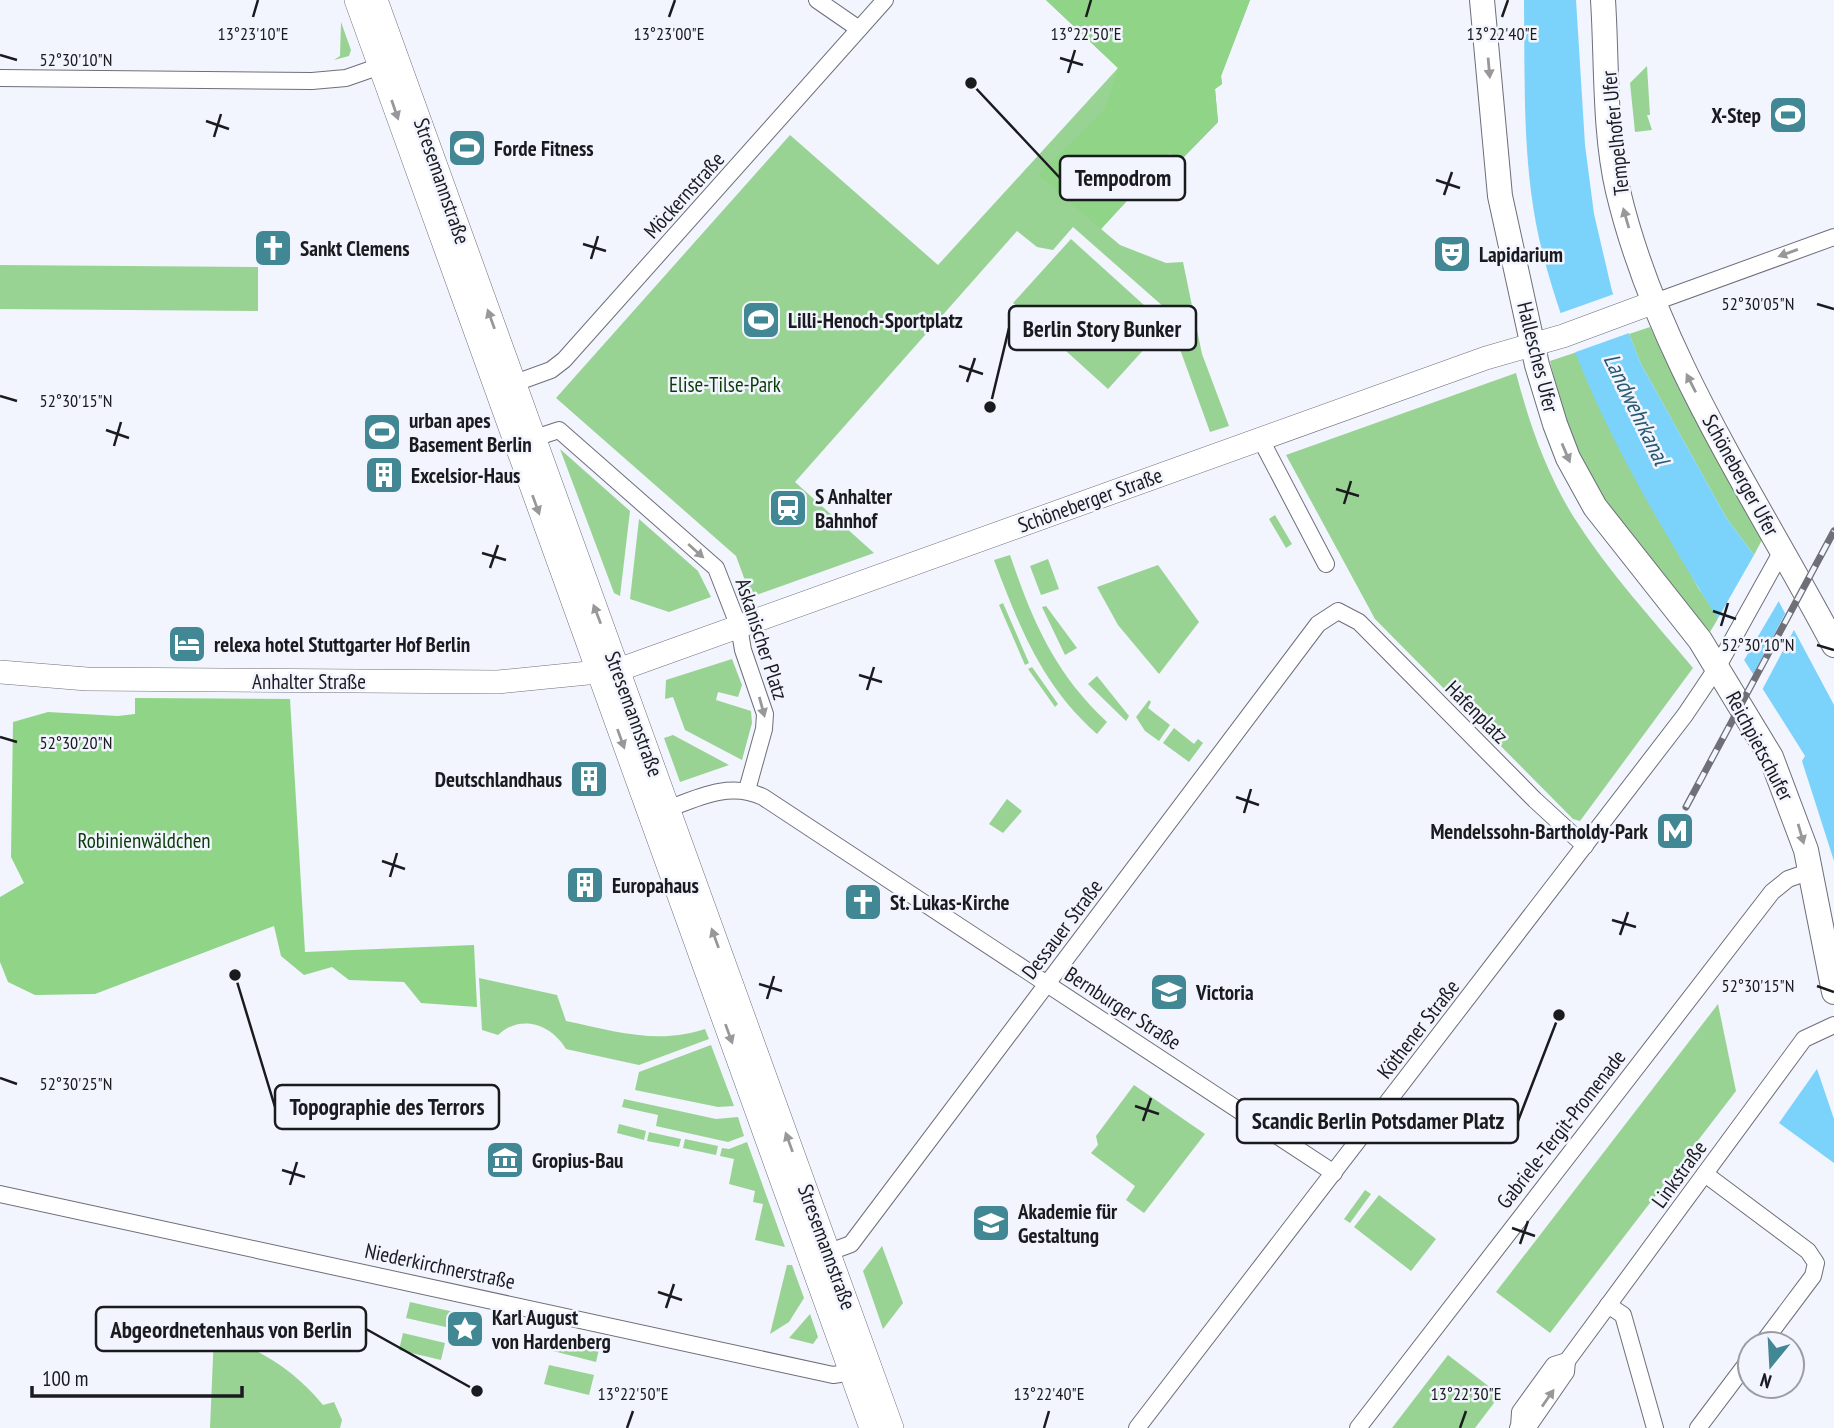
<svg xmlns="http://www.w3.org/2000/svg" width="1834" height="1428" font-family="'PT Sans Narrow',sans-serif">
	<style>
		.green { fill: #99d393 }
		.forest { fill: #8fd487 }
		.water { fill: #7bd2fa }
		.pier { fill: #f2f4fe }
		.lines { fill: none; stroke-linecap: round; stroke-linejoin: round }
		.street-casing { stroke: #6d6f79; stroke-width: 18 }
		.secondary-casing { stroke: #6d6f79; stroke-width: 24 }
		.primary-casing { stroke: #6d6f79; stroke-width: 26 }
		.street { stroke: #fff; stroke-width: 16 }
		.secondary { stroke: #fff; stroke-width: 23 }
		.primary { stroke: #fff; stroke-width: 24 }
		.rail-casing { stroke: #6f7077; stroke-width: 7 }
		.rail { stroke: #f2f4fe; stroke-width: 4.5; stroke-dasharray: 13; stroke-linecap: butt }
		.oneway { fill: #98989a }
		.ticks { fill: none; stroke: #1a1b1f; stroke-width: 2.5 }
		.labels { text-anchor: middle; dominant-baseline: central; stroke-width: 5; stroke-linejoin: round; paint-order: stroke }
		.poi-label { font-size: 21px; font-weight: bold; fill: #1a1b1f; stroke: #f2f4fe; text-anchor: start }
		.street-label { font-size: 21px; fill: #1a1b1f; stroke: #f2f4fe }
		.park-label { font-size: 21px; fill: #0b3b07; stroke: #f2f4fe }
		.water-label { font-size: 23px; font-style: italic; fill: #29596e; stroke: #f2f4fe }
		.ticks-label { font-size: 18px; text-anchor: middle; fill: #1a1b1f; stroke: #f2f4fe; stroke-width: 5; stroke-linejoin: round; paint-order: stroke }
		.leader { fill: none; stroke: #1a1b1f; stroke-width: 2.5 }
		.callout-dot { fill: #1a1b1f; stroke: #f2f4fe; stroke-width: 2.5 }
		.callout { fill: #f2f4fe; stroke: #1a1b1f; stroke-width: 2.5 }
		.callout-label { font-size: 23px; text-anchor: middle; font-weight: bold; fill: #1a1b1f }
	</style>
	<rect width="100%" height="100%" fill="#f2f4fe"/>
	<!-- green -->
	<g class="green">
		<polygon points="1046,0 1250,0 1221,76 1222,84 1215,89 1218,122 1180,161 1170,154 1101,229 1120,245 1166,263 1183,262 1202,354 1229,426 1210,432 1165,308 1073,227 1053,250 1037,247 1017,231 795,482 874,553 751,597 736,556 556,398 790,135 938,265 1118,68"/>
		<polygon points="341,22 351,50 349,56 334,60 340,56"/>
		<polygon points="1647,66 1650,115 1647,115 1652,130 1635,132 1630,83"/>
		<polygon points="1071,239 1166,325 1108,389 1013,303"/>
		<polygon points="0,265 258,267 258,311 0,309"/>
		<polygon points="1650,327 1681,393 1762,540 1754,555 1727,519 1641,364 1629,334"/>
		<path d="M1577,352l58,123 64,114 20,28 -9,15c-36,-44 -78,-87 -108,-135 -26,-43 -41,-88 -52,-136z"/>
		<path d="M1516,373c13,50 30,99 57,143 34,54 79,103 120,152l-113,153 -7,-2 -198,-200 -89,-164z"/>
		<polygon points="560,449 630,511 620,596 614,593"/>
		<polygon points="1275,515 1292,544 1286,548 1269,519"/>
		<polygon points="639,519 698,571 711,597 669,612 630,599"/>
		<path d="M1010,555c23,67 44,117 97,167l-10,12c-55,-48 -78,-108 -103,-174z"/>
		<polygon points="1048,559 1059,589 1041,595 1030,566"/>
		<polygon points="1158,565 1199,622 1159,674 1118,625 1097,587"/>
		<polygon points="1003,603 1029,663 1025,665 999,605"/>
		<polygon points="1046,606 1077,648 1065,655 1042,607"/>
		<polygon points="732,659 742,685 738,697 718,692 716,700 751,711 752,723 742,760 685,730 673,697 665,699 666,680"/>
		<polygon points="1032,667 1058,704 1055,707 1028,669"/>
		<polygon points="1097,676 1129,716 1126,721 1088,684"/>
		<polygon points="1149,700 1151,702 1148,708 1170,725 1159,741 1145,731 1136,717"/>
		<polygon points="1174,728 1194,744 1198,739 1203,743 1189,762 1163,743"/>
		<polygon points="673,735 729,765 680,782 664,738"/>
		<polygon points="1007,799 1022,811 1003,833 989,824"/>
		<path d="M479,978l78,17 9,26c48,10 92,24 139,8l4,10 -70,26 -73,-16c-14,-24 -45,-36 -68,-14l-16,-5z"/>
		<polygon points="1718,1004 1736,1091 1550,1333 1496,1292"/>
		<polygon points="711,1045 734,1106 718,1107 635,1090 639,1072"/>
		<polygon points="1134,1085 1205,1134 1144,1213 1126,1200 1135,1186 1091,1153 1098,1145 1096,1136"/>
		<polygon points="624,1099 716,1119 738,1117 744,1136 728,1142 656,1126 658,1115 622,1107"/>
		<polygon points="619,1124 646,1131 644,1140 617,1133"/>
		<polygon points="649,1132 681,1139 679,1147 647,1141"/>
		<polygon points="685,1139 718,1146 716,1155 683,1148"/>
		<polygon points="747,1142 785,1247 755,1240 763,1204 753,1202 755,1191 729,1184 734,1159 720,1156 722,1148 729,1149"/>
		<polygon points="1365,1190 1371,1194 1350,1223 1344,1219"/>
		<polygon points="1379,1195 1436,1239 1411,1271 1354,1227"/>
		<polygon points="882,1246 903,1303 883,1329 863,1271"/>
		<polygon points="787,1265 792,1265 804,1298 789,1322 770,1334"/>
		<polygon points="410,1302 454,1312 450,1328 406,1318"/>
		<polygon points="810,1314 818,1337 813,1344 789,1338"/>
		<polygon points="403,1333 445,1343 441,1360 399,1350"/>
		<path d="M214,1334c45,14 79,35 109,71l11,-3 8,18 -2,8h-130z"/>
		<polygon points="557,1335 600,1345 596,1362 553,1351"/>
		<polygon points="1448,1355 1500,1395 1475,1428 1392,1428"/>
		<polygon points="549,1365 594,1375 589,1395 544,1384"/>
	</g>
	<!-- forest -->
	<g class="forest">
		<polygon points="1046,0 1250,0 1221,76 1222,84 1215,89 1218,122 1180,161 1170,154 1101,229 1039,175 1105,109 1118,68"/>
		<polygon points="135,698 290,699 305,952 474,945 477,1007 421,1003 404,982 349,980 332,967 304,975 281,956 274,926 95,994 35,995 8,982 0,962 0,897 24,883 11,857 13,722 48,712 118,716 135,714"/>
	</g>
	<!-- water -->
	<g class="water">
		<path d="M1524,0h52l9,145 9,69 18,77 29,73 86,155 27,36 80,150v156l-32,-100 3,-5c-101,-163 -222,-328 -266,-518 -17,-78 -14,-159 -15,-238z"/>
		<polygon points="1817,1069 1834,1119 1834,1163 1779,1123"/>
	</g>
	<!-- pier -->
	<g class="pier">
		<polygon points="1617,293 1632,332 1573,353 1558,314"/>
		<polygon points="1754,555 1761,562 1780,599 1743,662 1717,620"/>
		<polygon points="1786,612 1795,628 1761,692 1752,677"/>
	</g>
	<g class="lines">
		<defs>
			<g id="street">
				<polyline points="817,0 859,29"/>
				<polyline points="0,78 312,81 346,78 389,63"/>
				<polyline points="1652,303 1834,237"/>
				<polyline points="507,386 551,370 564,360 885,0"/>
				<polyline points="1260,438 1326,564"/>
				<polyline points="526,441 559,430 716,568 739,627 743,650 765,714 764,729 747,790"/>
				<path d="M660,812c33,-12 68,-32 103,-15l571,376"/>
				<polyline points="1705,1174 1808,1251 1816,1263 1813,1276 1762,1344"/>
				<polyline points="0,1194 833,1375 860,1371"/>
				<polyline points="819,1256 851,1244 1318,624 1338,611 1359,622 1535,800 1585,846"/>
				<polyline points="1608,1305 1623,1315 1655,1428"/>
				<polyline points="1519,1427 1520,1412 1554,1365 1567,1361"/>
				<polyline points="1137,1428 1685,715 1718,666 1782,551"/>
				<polyline points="1358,1428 1772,892 1788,879 1811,871"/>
				<polyline points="1518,1428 1530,1424 1566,1372 1567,1361 1804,1039 1834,1025"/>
				<polyline points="1698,1428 1750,1359"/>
			</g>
			<g id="secondary">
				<polyline points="356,0 871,1428"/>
				<polyline points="376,0 892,1428"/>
				<polyline points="0,672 87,679 498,682 618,670 1486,358 1563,336 1652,303"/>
			</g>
			<g id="primary">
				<polyline points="1482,0 1500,196 1537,365 1555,424 1568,458 1595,507 1700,640 1771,757 1806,850 1834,992"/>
				<path d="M1603,0c4,61 1,132 15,191 39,164 138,306 216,454"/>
			</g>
		</defs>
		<!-- street casing -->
		<use href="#street" class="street-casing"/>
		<!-- secondary casing -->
		<use href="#secondary" class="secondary-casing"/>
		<!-- primary casing -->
		<use href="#primary" class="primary-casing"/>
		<!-- street -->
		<use href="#street" class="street"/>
		<!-- secondary -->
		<use href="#secondary" class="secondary"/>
		<!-- primary -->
		<use href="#primary" class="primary"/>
		<defs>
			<polyline id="rail" points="1686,807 1834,531"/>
		</defs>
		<!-- rail casing -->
		<use href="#rail" class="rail-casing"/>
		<!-- rail -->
		<use href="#rail" class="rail"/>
	</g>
	<!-- one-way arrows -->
	<defs><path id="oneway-solid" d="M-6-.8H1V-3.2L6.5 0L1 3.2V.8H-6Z" transform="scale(1.75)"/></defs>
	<g class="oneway">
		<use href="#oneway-solid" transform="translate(1489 68) rotate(85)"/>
		<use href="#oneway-solid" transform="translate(395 110) rotate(71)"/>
		<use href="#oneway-solid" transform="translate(1626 218) rotate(-106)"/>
		<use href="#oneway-solid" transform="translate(1788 253) rotate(160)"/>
		<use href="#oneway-solid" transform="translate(491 319) rotate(-110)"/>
		<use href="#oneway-solid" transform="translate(1691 383) rotate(-117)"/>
		<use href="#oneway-solid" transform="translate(1566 453) rotate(67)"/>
		<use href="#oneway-solid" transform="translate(536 505) rotate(70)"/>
		<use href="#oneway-solid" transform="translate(696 551) rotate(42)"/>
		<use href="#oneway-solid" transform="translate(597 614) rotate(-111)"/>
		<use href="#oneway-solid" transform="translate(762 707) rotate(75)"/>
		<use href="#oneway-solid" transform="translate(621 739) rotate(70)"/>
		<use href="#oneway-solid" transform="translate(1801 834) rotate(74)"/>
		<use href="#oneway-solid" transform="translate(715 938) rotate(-110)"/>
		<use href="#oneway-solid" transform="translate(729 1034) rotate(70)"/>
		<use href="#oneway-solid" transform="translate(789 1142) rotate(-110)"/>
		<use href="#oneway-solid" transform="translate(1548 1398) rotate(-55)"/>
	</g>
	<!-- ticks -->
	<path class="ticks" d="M253,17l5,-17M669,17l6,-17M1086,17l5,-17M1502,17l6,-17M0,55l17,5M1060,58l23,7M1068,73l7,-23M206,121l23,8M214,137l7,-23M1436,180l24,8M1444,195l8,-23M583,244l23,7M591,259l7,-23M1817,304l17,5M959,366l24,8M967,382l8,-24M0,396l17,5M106,430l23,8M114,446l7,-24M1336,489l23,7M1344,504l7,-23M482,553l24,7M490,568l8,-23M1713,611l23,8M1721,626l7,-23M1817,645l17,5M859,675l23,7M867,690l7,-23M0,737l17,5M1236,797l23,8M1244,813l7,-24M382,861l23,8M390,877l7,-24M1612,920l24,7M1620,935l8,-23M759,984l23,7M1817,986l17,6M767,999l7,-23M0,1078l17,6M1135,1106l24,8M1143,1121l8,-23M282,1170l23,7M290,1185l7,-23M1512,1228l23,8M1520,1244l8,-23M658,1292l24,8M666,1308l8,-24M627,1428l6,-17M1044,1428l5,-17M1460,1428l6,-17"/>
	<!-- icons -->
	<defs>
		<symbol id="stadium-square" viewBox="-11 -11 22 22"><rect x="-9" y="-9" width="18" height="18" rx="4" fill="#428794" stroke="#f2f4fe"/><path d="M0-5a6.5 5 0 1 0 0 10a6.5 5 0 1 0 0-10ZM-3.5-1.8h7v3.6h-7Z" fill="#fff"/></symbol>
		<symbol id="church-square" viewBox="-11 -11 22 22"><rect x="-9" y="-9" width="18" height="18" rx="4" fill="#428794" stroke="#f2f4fe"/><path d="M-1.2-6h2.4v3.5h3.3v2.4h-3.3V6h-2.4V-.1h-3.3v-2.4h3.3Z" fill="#fff"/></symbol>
		<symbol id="theatre-square" viewBox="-11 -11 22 22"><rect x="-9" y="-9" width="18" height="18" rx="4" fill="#428794" stroke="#f2f4fe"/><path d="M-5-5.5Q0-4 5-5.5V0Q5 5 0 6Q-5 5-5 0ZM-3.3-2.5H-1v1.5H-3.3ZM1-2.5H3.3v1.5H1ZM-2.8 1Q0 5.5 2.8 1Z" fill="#fff"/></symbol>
		<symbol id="building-square" viewBox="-11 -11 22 22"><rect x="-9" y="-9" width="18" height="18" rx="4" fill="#428794" stroke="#f2f4fe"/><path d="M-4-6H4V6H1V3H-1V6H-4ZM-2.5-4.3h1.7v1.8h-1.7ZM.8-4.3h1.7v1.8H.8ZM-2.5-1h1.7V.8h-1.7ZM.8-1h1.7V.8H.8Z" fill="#fff"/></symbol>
		<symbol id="station-square" viewBox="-11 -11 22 22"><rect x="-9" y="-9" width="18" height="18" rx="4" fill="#428794" stroke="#f2f4fe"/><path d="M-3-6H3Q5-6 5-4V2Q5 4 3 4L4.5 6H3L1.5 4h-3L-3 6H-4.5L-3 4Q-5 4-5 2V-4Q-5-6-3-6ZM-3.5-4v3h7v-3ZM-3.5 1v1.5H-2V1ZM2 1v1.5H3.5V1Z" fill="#fff"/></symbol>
		<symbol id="hotel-square" viewBox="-11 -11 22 22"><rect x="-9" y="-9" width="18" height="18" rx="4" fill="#428794" stroke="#f2f4fe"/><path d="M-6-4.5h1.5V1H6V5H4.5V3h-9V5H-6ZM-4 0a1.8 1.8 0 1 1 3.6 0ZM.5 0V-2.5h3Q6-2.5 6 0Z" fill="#fff"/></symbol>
		<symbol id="metro-square" viewBox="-11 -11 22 22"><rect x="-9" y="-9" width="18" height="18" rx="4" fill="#428794" stroke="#f2f4fe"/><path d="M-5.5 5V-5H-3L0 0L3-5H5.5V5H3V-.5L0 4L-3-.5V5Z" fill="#fff"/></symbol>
		<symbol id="university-square" viewBox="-11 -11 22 22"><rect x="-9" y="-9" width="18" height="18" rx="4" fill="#428794" stroke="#f2f4fe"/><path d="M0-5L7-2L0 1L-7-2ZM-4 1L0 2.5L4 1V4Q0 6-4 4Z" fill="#fff"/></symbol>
		<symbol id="museum-square" viewBox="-11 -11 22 22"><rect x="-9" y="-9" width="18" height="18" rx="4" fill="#428794" stroke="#f2f4fe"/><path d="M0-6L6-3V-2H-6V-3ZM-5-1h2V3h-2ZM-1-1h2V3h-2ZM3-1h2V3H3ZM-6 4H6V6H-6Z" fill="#fff"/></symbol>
		<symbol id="sight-square" viewBox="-11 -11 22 22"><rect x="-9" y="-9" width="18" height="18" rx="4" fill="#428794" stroke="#f2f4fe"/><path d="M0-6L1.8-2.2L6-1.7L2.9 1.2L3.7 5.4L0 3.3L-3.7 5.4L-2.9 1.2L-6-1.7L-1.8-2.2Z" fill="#fff"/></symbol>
	</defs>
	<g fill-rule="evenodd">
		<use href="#stadium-square" x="1766" y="93" width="44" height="44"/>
		<use href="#stadium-square" x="445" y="126" width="44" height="44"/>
		<use href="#church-square" x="251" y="226" width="44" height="44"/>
		<use href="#theatre-square" x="1430" y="232" width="44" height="44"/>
		<use href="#stadium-square" x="739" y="298" width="44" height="44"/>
		<use href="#stadium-square" x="360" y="410" width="44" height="44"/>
		<use href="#building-square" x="362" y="453" width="44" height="44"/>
		<use href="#station-square" x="766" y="486" width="44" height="44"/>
		<use href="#hotel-square" x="165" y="622" width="44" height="44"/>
		<use href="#building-square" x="567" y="757" width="44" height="44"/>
		<use href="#metro-square" x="1653" y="809" width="44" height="44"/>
		<use href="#building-square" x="563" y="863" width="44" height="44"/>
		<use href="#church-square" x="841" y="880" width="44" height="44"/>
		<use href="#university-square" x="1147" y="970" width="44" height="44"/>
		<use href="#museum-square" x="483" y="1138" width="44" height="44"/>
		<use href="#university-square" x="969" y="1201" width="44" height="44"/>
		<use href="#sight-square" x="443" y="1307" width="44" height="44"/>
	</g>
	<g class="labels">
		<!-- poi labels -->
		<g class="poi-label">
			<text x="1761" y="115" text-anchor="end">X-Step</text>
			<text x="494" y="148">Forde Fitness</text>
			<text x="300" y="248">Sankt Clemens</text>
			<text x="1479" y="254">Lapidarium</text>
			<text x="788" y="320">Lilli-Henoch-Sportplatz</text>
			<text x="409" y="420">urban apes<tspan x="409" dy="24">Basement Berlin</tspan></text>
			<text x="411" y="475">Excelsior-Haus</text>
			<text x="815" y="496">S Anhalter<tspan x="815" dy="24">Bahnhof</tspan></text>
			<text x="214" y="644">relexa hotel Stuttgarter Hof Berlin</text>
			<text x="562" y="779" text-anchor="end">Deutschlandhaus</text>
			<text x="1648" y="831" text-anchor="end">Mendelssohn-Bartholdy-Park</text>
			<text x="612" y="885">Europahaus</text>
			<text x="890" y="902">St. Lukas-Kirche</text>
			<text x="1196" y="992">Victoria</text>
			<text x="532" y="1160">Gropius-Bau</text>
			<text x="1018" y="1211">Akademie für<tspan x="1018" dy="24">Gestaltung</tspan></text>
			<text x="492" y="1317">Karl August<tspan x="492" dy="24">von Hardenberg</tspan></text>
		</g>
		<!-- street labels -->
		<g class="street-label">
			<text transform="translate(1615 133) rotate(-96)">Tempelhofer Ufer</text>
			<text transform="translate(442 181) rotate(71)">Stresemannstraße</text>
			<text transform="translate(684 195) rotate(-48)">Möckernstraße</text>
			<text transform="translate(1538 357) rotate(76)">Hallesches Ufer</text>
			<text transform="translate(1741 475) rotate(61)">Schöneberger Ufer</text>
			<text transform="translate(1090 500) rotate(-20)">Schöneberger Straße</text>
			<text transform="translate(762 639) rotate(72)">Askanischer Platz</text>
			<text x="309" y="681">Anhalter Straße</text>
			<text transform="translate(1477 712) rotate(45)">Hafenplatz</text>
			<text transform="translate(634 714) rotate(70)">Stresemannstraße</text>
			<text transform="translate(1760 746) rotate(62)">Reichpietschufer</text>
			<text transform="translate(1062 929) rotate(-53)">Dessauer Straße</text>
			<text transform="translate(1123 1008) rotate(33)">Bernburger Straße</text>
			<text transform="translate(1418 1029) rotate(-52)">Köthener Straße</text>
			<text transform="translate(1561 1129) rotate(-52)">Gabriele-Tergit-Promenade</text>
			<text transform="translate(1679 1174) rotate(-54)">Linkstraße</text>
			<text transform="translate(827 1247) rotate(70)">Stresemannstraße</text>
			<text transform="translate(440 1266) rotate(12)">Niederkirchnerstraße</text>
		</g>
		<!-- park labels -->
		<g class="park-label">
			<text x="725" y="384">Elise-Tilse-Park</text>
			<text x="144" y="840">Robinienwäldchen</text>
		</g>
		<!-- water labels -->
		<g class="water-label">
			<text transform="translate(1637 409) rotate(64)">Landwehrkanal</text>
		</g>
	</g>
	<g class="ticks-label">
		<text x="253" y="40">13°23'10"E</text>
		<text x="669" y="40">13°23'00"E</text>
		<text x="1086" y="40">13°22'50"E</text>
		<text x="1502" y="40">13°22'40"E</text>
		<text x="76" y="66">52°30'10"N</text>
		<text x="1758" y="310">52°30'05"N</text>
		<text x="76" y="407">52°30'15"N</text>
		<text x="1758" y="651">52°30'10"N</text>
		<text x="76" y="749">52°30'20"N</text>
		<text x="1758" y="992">52°30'15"N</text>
		<text x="76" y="1090">52°30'25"N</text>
		<text x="1466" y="1400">13°22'30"E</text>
		<text x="633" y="1400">13°22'50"E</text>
		<text x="1049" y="1400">13°22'40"E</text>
	</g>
	<!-- callouts -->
	<path class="leader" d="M971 83L1060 178M990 407L1009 328M235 975L275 1107M1559 1015L1518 1121M477 1391L366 1329"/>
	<g class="callout-dot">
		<circle cx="971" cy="83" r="7"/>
		<circle cx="990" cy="407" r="7"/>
		<circle cx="235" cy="975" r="7"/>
		<circle cx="1559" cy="1015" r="7"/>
		<circle cx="477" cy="1391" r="7"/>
	</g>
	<g class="callout">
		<rect x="1060" y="156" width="125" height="44" rx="7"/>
		<rect x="1009" y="306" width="187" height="44" rx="7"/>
		<rect x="275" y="1085" width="224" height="44" rx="7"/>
		<rect x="1237" y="1099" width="281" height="44" rx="7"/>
		<rect x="96" y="1307" width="270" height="44" rx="7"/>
	</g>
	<g class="callout-label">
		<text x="1123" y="186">Tempodrom</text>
		<text x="1102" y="337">Berlin Story Bunker</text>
		<text x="387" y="1115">Topographie des Terrors</text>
		<text x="1378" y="1129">Scandic Berlin Potsdamer Platz</text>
		<text x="231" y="1338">Abgeordnetenhaus von Berlin</text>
	</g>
	<!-- north arrow -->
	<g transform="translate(1771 1365) rotate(198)"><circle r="33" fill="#f2f4fe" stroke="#9c9da5" stroke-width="2"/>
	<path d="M0-5L12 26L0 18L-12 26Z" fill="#428794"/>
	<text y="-10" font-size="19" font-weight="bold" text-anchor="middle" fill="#1a1b1f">N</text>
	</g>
	<!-- scale -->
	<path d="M32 1386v10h210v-10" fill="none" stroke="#1a1b1f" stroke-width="3.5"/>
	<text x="42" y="1386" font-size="21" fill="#1a1b1f" stroke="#f2f4fe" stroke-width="5" paint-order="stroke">100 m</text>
</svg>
